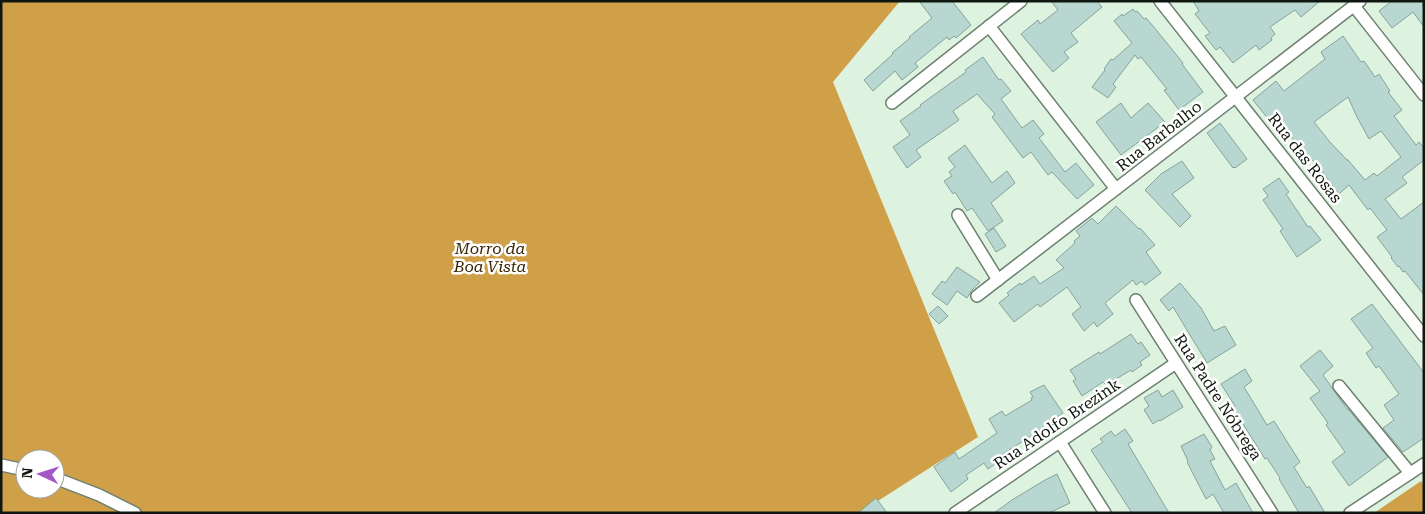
<svg xmlns="http://www.w3.org/2000/svg" width="1425" height="514" font-family="'Roboto Serif',serif">
	<style>
		.forest { fill: #d0a049; fill-rule: evenodd }
		.building { fill: #b8d7d0; stroke: #85a39c; fill-rule: evenodd }
		.lines { fill: none; stroke-linecap: round; stroke-linejoin: round }
		.minor-casing { stroke: #6d7f6e; stroke-width: 14 }
		.minor { stroke: #fff; stroke-width: 11 }
		.labels { text-anchor: middle; dominant-baseline: central; stroke-width: 5; stroke-linejoin: round; paint-order: stroke }
		.street-label { font-size: 16px; fill: #101710; stroke: #fff }
		.park-label { font-size: 16px; font-style: italic; fill: #392600; stroke: #fff }
	</style>
	<rect width="100%" height="100%" fill="#def3df"/>
	<!-- forest -->
	<g class="forest">
		<path d="M1,1h899l-67,81 145,355 -119,76h-858zM25,459h30v30h-30z"/>
		<polygon points="1421,481 1424,485 1424,513 1374,513"/>
	</g>
	<!-- building -->
	<g class="building">
		<polygon points="919,1 952,1 971,25 956,38 954,36 949,40 947,37 915,63 918,67 902,80 895,71 873,91 864,80 893,54 892,53 910,38 909,37 932,18"/>
		<polygon points="1051,1 1097,1 1102,7 1071,33 1078,42 1064,52 1069,58 1053,72 1021,34 1038,20 1040,24 1058,10"/>
		<polygon points="1193,1 1320,1 1301,17 1295,10 1270,27 1275,34 1271,38 1272,40 1259,50 1256,45 1233,63 1220,47 1216,50 1205,36 1210,33 1195,14 1199,11"/>
		<polygon points="1392,1 1424,1 1424,4 1422,5 1424,8 1424,27 1413,12 1392,28 1379,11"/>
		<polygon points="1133,9 1135,12 1137,11 1144,19 1146,18 1153,26 1183,63 1182,64 1203,92 1179,110 1164,90 1167,89 1141,57 1138,59 1135,55 1113,84 1116,87 1108,98 1092,87 1105,70 1104,69 1111,59 1113,60 1132,43 1114,21 1122,14 1123,16"/>
		<path d="M1343,36l18,26 3,-1 11,16 4,-3 11,17 -2,1 14,18 -8,6 22,29 3,-3 5,6v12l-22,17 5,6 -22,16 16,20 23,-17v93l-19,-24 -2,1 -4,-6 -1,1 -7,-9 1,-1 -15,-20 10,-7 -17,-22 -2,2 -19,-25 -10,9 -22,-29 -26,-28 -5,4 -33,-41 23,-19 8,10 41,-32 -4,-7zM1348,97l9,20 12,22 12,-8 20,26 -24,19 -3,-3 -9,7 -17,-20h-1l-18,-19 -15,-19z"/>
		<polygon points="983,57 999,80 1001,79 1011,91 1001,99 1022,128 1033,120 1044,134 1039,138 1065,172 1076,163 1094,185 1077,199 1052,172 1048,175 1031,152 1023,158 992,117 995,114 977,94 953,111 959,120 916,150 921,157 907,168 893,147 910,135 900,121 921,106 920,105 966,72 965,70"/>
		<polygon points="1121,103 1131,118 1148,103 1165,122 1121,155 1096,122"/>
		<polygon points="1220,123 1247,159 1235,168 1234,167 1233,168 1207,133"/>
		<polygon points="965,145 992,183 1007,171 1015,183 991,203 1003,221 988,231 972,208 967,211 955,192 953,194 944,181 952,176 949,172 955,167 948,158"/>
		<polygon points="1182,161 1194,178 1172,194 1191,216 1180,227 1145,190 1161,174"/>
		<polygon points="1279,178 1289,192 1286,194 1308,227 1310,226 1321,240 1297,257 1280,231 1283,229 1263,200 1268,196 1263,189"/>
		<polygon points="1116,206 1139,229 1140,228 1155,245 1146,252 1161,273 1145,285 1142,281 1136,285 1133,280 1105,303 1113,314 1097,327 1094,322 1084,331 1072,314 1081,307 1067,287 1040,307 1038,304 1014,322 999,303 1009,295 1007,293 1020,283 1021,285 1034,276 1040,284 1064,268 1056,260 1075,243 1074,241 1080,236 1076,231 1092,218 1098,224"/>
		<polygon points="994,228 1006,246 996,252 985,234"/>
		<polygon points="957,267 980,282 972,290 967,298 957,291 947,305 932,294 942,281 945,283"/>
		<polygon points="1180,283 1201,308 1214,331 1225,326 1236,345 1207,363 1173,307 1169,311 1160,300"/>
		<polygon points="1372,304 1424,373 1424,438 1403,452 1383,428 1394,420 1384,405 1399,394 1379,366 1376,368 1366,353 1373,348 1351,319"/>
		<polygon points="938,306 948,316 939,324 929,314"/>
		<polygon points="1131,334 1138,344 1141,342 1150,355 1140,362 1142,365 1132,372 1131,370 1106,385 1103,382 1082,396 1073,381 1076,379 1070,370 1099,352 1100,354"/>
		<polygon points="1320,350 1333,366 1323,375 1347,409 1348,409 1388,457 1349,486 1332,462 1345,452 1326,425 1328,423 1310,398 1320,391 1300,366"/>
		<polygon points="1245,369 1252,381 1244,387 1267,425 1274,421 1300,462 1294,467 1307,488 1309,486 1325,513 1299,513 1279,479 1280,478 1267,458 1265,459 1233,408 1235,406 1221,384"/>
		<polygon points="1044,385 1063,413 1037,432 1000,456 1002,459 988,469 984,463 966,475 968,479 951,492 934,467 955,452 959,459 997,433 989,419 1002,411 1005,416 1032,400 1031,398 1033,397 1030,392"/>
		<polygon points="1158,390 1162,397 1173,390 1183,407 1160,421 1159,420 1153,424 1144,410 1149,406 1144,398"/>
		<polygon points="1125,429 1133,441 1128,444 1169,513 1132,513 1091,450 1103,442 1100,439 1111,431 1115,436"/>
		<polygon points="1204,434 1212,447 1210,450 1215,459 1210,461 1225,490 1236,483 1253,513 1224,513 1213,494 1206,499 1187,462 1188,461 1181,446"/>
		<polygon points="1057,474 1070,503 1049,513 994,513 1012,500 1045,480"/>
		<polygon points="876,498 887,513 858,513"/>
	</g>
	<g class="lines">
		<defs>
			<g id="minor">
				<polyline points="1160,1 1424,336"/>
				<polyline points="1354,6 1424,95"/>
				<polyline points="989,26 1116,189"/>
				<polyline points="892,103 1021,1"/>
				<polyline points="958,215 998,280"/>
				<polyline points="977,296 1360,1"/>
				<polyline points="1136,300 1272,513"/>
				<polyline points="1339,386 1410,473"/>
				<polyline points="1060,442 1105,513"/>
				<polyline points="1,465 25,470"/>
				<polyline points="55,478 99,495 135,513"/>
				<polyline points="955,513 1176,363"/>
				<polyline points="1350,513 1424,464"/>
			</g>
		</defs>
		<!-- minor casing -->
		<use href="#minor" class="minor-casing"/>
		<!-- minor -->
		<use href="#minor" class="minor"/>
	</g>
	<g class="labels">
		<!-- street labels -->
		<g class="street-label">
			<text transform="translate(1159 136) rotate(-38)">Rua Barbalho</text>
			<text transform="translate(1305 158) rotate(52)">Rua das Rosas</text>
			<text transform="translate(1218 397) rotate(57)">Rua Padre Nóbrega</text>
			<text transform="translate(1057 424) rotate(-34)">Rua Adolfo Brezink</text>
		</g>
		<!-- park labels -->
		<g class="park-label">
			<text x="490" y="248">Morro da<tspan x="490" dy="18">Boa Vista</tspan></text>
		</g>
	</g>
	<!-- border -->
	<rect width="1425" height="514" fill="none" stroke="#101710" stroke-width="5"/>
	<!-- north arrow -->
	<g transform="translate(40 474) rotate(274)"><circle r="24" fill="#ffffff" stroke="#9fa29f"/>
	<path d="M0-4L9 19L0 12L-9 19Z" fill="#a557c8"/>
	<text y="-8" font-size="14" font-weight="bold" text-anchor="middle" fill="#101710">N</text>
	</g>
</svg>
